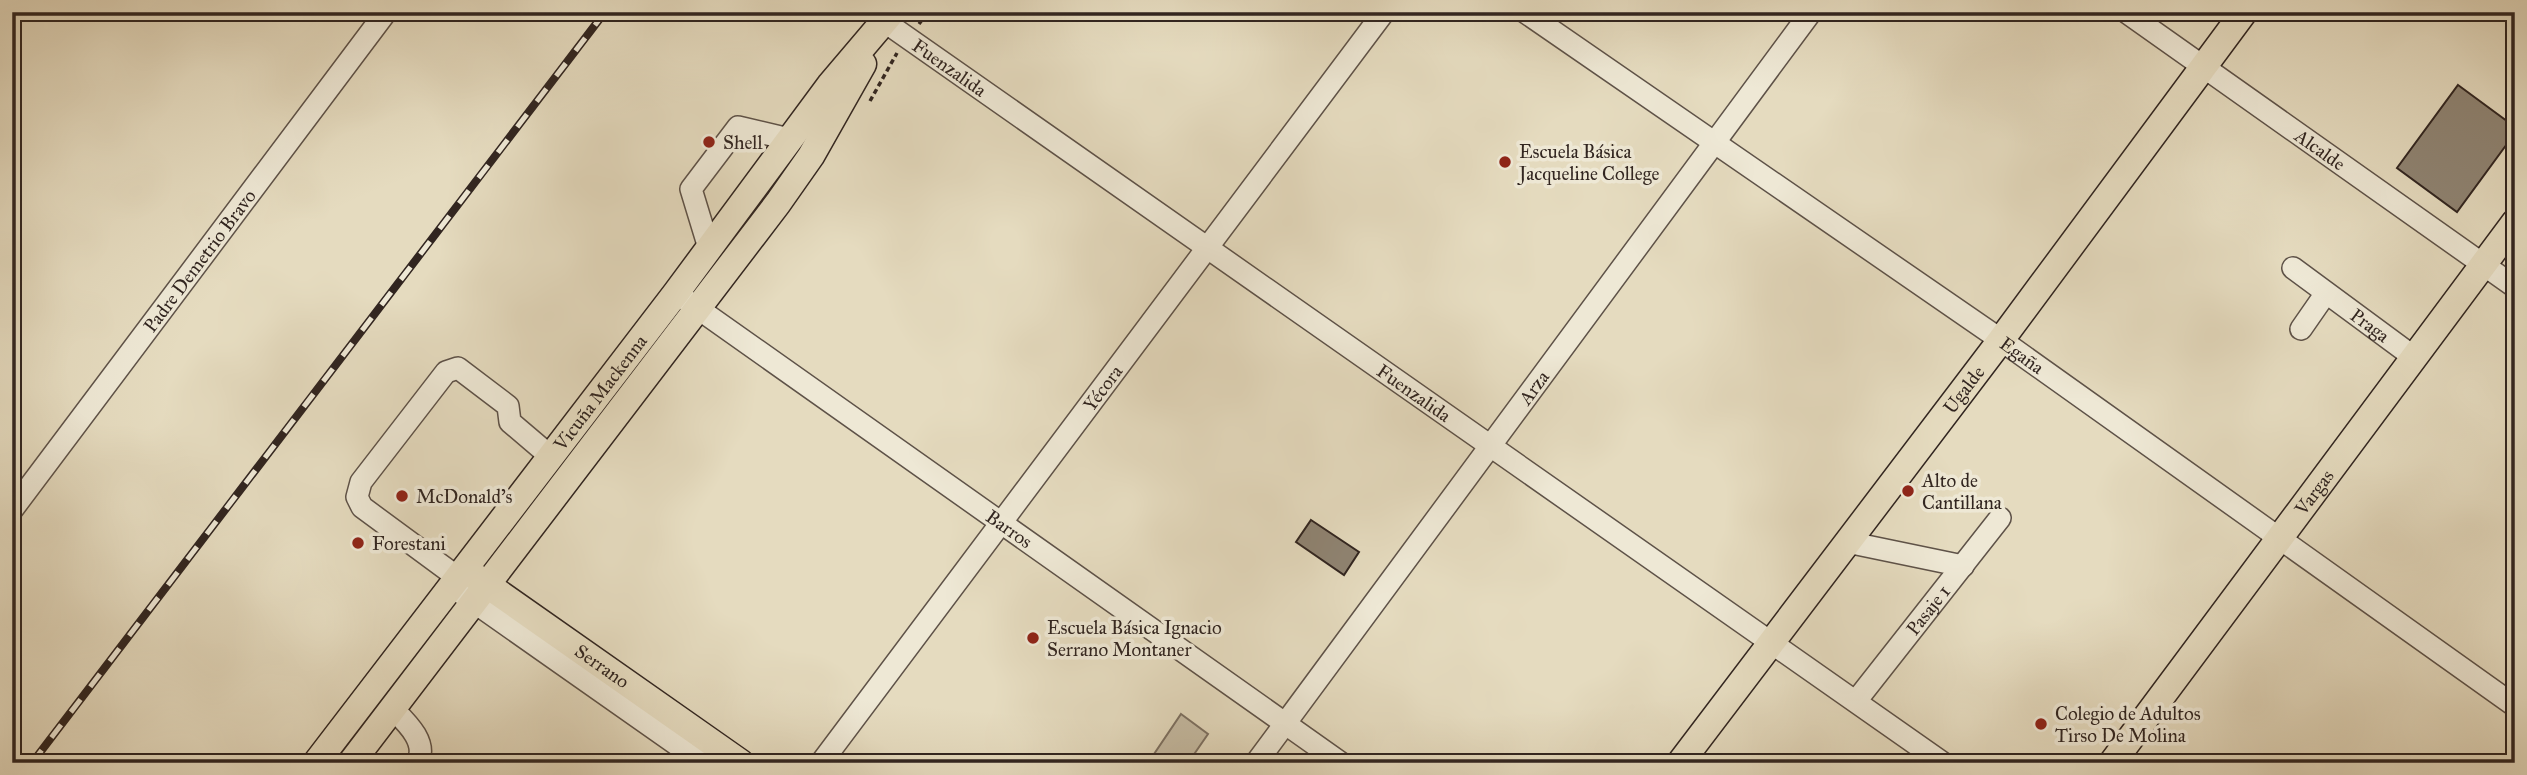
<svg xmlns="http://www.w3.org/2000/svg" width="2527" height="775" font-family="'IM FELL Great Primer',serif">
	<style>
		.garden { fill: #c6bca4; stroke: #7c7062; stroke-width: 2 }
		.building { fill: #8f8473; stroke: #312520; stroke-width: 2 }
		.lines { fill: none; stroke-linecap: round; stroke-linejoin: round }
		.minor-casing { stroke: #5e5248; stroke-width: 24 }
		.major-casing { stroke: #312520; stroke-width: 29 }
		.path { stroke: #312520; stroke-width: 3.5; stroke-dasharray: 5 3.5; stroke-linecap: butt }
		.minor { stroke: #eee8d5; stroke-width: 21 }
		.major { stroke: #e5dbbf; stroke-width: 26 }
		.rail-casing { stroke: #312520; stroke-width: 8 }
		.rail { stroke: #eee8d5; stroke-width: 5; stroke-dasharray: 16; stroke-linecap: butt }
		.poi-dot { fill: #8f2418; stroke: #eee8d5; stroke-width: 2.5 }
		.labels { text-anchor: middle; dominant-baseline: central; stroke-width: 7; stroke-linejoin: round; paint-order: stroke }
		.street-label { font-size: 19px; fill: #312520; stroke: #eee8d5 }
		.poi-label { font-size: 19px; fill: #312520; stroke: #eee8d5; text-anchor: start }
	</style>
	<rect width="100%" height="100%" fill="#e5dbbf"/>
	<filter id="stains"><feTurbulence type="fractalNoise" baseFrequency=".00286" numOctaves="4"/><feColorMatrix values="0 0 0 0 .2 0 0 0 0 .09 0 0 0 0 .02 0 0 0 .5 -.17"/></filter>
	<radialGradient id="worn" r=".72"><stop offset=".6" stop-color="#630" stop-opacity="0"/><stop offset="1" stop-color="#630" stop-opacity=".3"/></radialGradient>
	<!-- garden -->
	<polygon class="garden" points="1181,714 1208,734 1188,763 1148,763"/>
	<!-- building -->
	<g class="building">
		<polygon points="2458,85 2515,127 2515,133 2457,212 2397,168"/>
		<polygon points="1311,520 1359,552 1344,575 1296,542"/>
	</g>
	<g class="lines">
		<defs>
			<g id="minor">
				<path id="s1" d="M1525,12l476,328 514,366"/>
				<path id="s2" d="M2126,12l389,275"/>
				<path id="s3" d="M885,22l1058,741"/>
				<polyline points="709,248 691,189 738,127 789,139"/>
				<path id="s4" d="M2293,268l122,90"/>
				<path id="s5" d="M686,300l655,463"/>
				<polyline points="2301,329 2326,293"/>
				<path id="s6" d="M12,510l374,-498"/>
				<polyline points="1847,542 1963,566"/>
				<polyline points="457,577 362,507 357,497 361,482 446,372 458,368 508,406 510,422 550,456"/>
				<polyline points="461,593 703,763"/>
				<path id="s7" d="M1856,701l144,-183"/>
				<path d="M393,709c13,13 36,34 24,54"/>
				<path id="s8" d="M821,763l563,-751"/>
				<path id="s9" d="M1256,763l555,-751"/>
			</g>
			<g id="major">
				<path id="s10" d="M473,575l268,188"/>
				<path id="s11" d="M316,763l360,-470 154,-208 62,-73"/>
				<polyline points="351,763 778,203 811,156 863,64"/>
				<path id="s12" d="M1680,763l321,-423 243,-328"/>
				<path id="s13" d="M2112,763l403,-541"/>
			</g>
		</defs>
		<!-- minor casing -->
		<use href="#minor" class="minor-casing"/>
		<!-- major casing -->
		<use href="#major" class="major-casing"/>
		<!-- path -->
		<g class="path">
			<polyline points="919,24 928,12"/>
			<polyline points="870,101 897,53"/>
		</g>
		<!-- minor -->
		<use href="#minor" class="minor"/>
		<!-- major -->
		<use href="#major" class="major"/>
		<defs>
			<polyline id="rail" points="32,763 605,12"/>
		</defs>
		<!-- rail casing -->
		<use href="#rail" class="rail-casing"/>
		<!-- rail -->
		<use href="#rail" class="rail"/>
	</g>
	<!-- markers -->
	<g class="poi-dot">
		<circle cx="709" cy="142" r="7"/>
		<circle cx="1505" cy="162" r="7"/>
		<circle cx="1908" cy="491" r="7"/>
		<circle cx="402" cy="496" r="7"/>
		<circle cx="358" cy="543" r="7"/>
		<circle cx="1033" cy="638" r="7"/>
		<circle cx="2041" cy="724" r="7"/>
	</g>
	<g class="labels">
		<!-- street labels -->
		<g class="street-label">
			<text stroke="none"><textPath href="#s3" startOffset="79">Fuenzalida</textPath></text>
			<text stroke="none"><textPath href="#s2" startOffset="238">Alcalde</textPath></text>
			<text stroke="none"><textPath href="#s6" startOffset="312">Padre Demetrio Bravo</textPath></text>
			<text stroke="none"><textPath href="#s4" startOffset="96">Praga</textPath></text>
			<text stroke="none"><textPath href="#s1" startOffset="604">Egaña</textPath></text>
			<text stroke="none"><textPath href="#s8" startOffset="469">Yécora</textPath></text>
			<text stroke="none"><textPath href="#s9" startOffset="467">Arza</textPath></text>
			<text stroke="none"><textPath href="#s12" startOffset="469">Ugalde</textPath></text>
			<text stroke="none"><textPath href="#s11" startOffset="467">Vicuña Mackenna</textPath></text>
			<text stroke="none"><textPath href="#s3" startOffset="646">Fuenzalida</textPath></text>
			<text stroke="none"><textPath href="#s13" startOffset="338">Vargas</textPath></text>
			<text stroke="none"><textPath href="#s5" startOffset="396">Barros</textPath></text>
			<text stroke="none"><textPath href="#s7" startOffset="116">Pasaje 1</textPath></text>
			<text stroke="none"><textPath href="#s10" startOffset="158">Serrano</textPath></text>
		</g>
		<!-- poi labels -->
		<g class="poi-label">
			<text x="723" y="142">Shell</text>
			<text x="1519" y="151">Escuela Básica<tspan x="1519" dy="22">Jacqueline College</tspan></text>
			<text x="1922" y="480">Alto de<tspan x="1922" dy="22">Cantillana</tspan></text>
			<text x="416" y="496">McDonald's</text>
			<text x="372" y="543">Forestani</text>
			<text x="1047" y="627">Escuela Básica Ignacio<tspan x="1047" dy="22">Serrano Montaner</tspan></text>
			<text x="2055" y="713">Colegio de Adultos<tspan x="2055" dy="22">Tirso De Molina</tspan></text>
		</g>
	</g>
	<!-- margin -->
	<rect width="2527" height="775" fill="none" stroke="#e5dbbf" stroke-width="42"/>
	<rect x="14" y="14" width="2499" height="747" fill="none" stroke="#312520" stroke-width="3.5"/>
	<rect x="21" y="21" width="2485" height="733" fill="none" stroke="#312520" stroke-width="2"/>
	<rect width="100%" height="100%" filter="url(#stains)"/>
	<rect width="100%" height="100%" fill="url(#worn)"/>
</svg>
